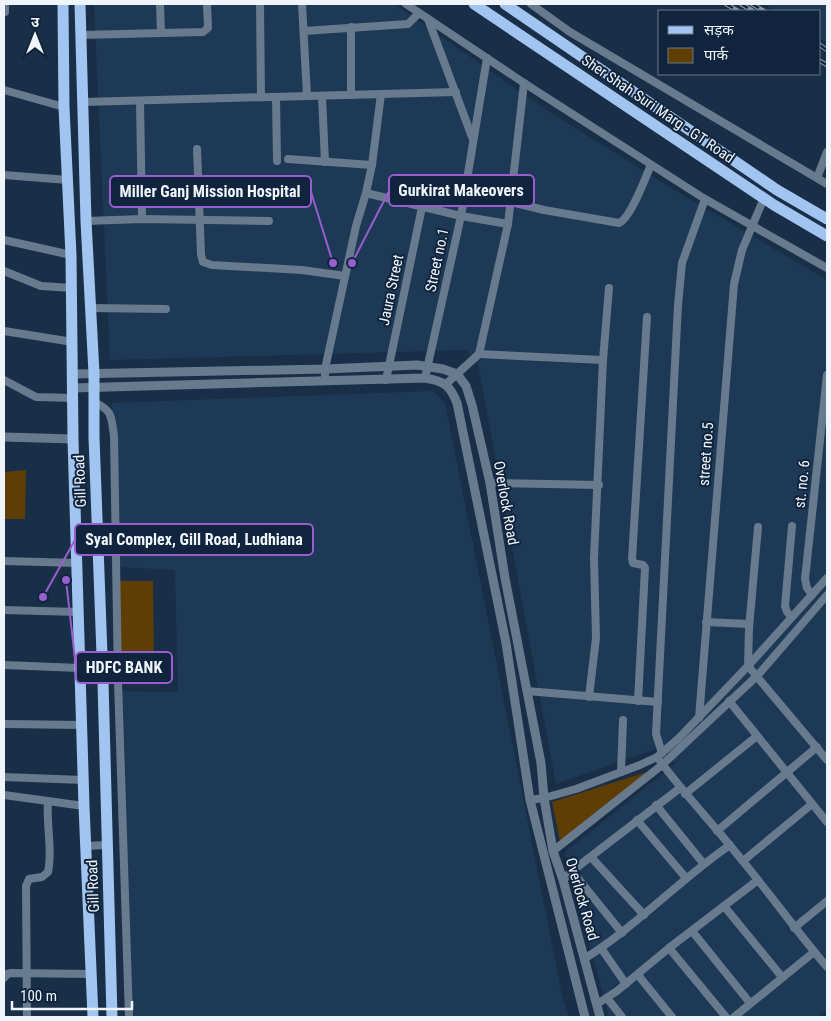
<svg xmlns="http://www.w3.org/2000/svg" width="831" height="1021" font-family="'Roboto Condensed','Noto Sans Devanagari',sans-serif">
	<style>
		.built { fill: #1e3956 }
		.green { fill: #5f3e05 }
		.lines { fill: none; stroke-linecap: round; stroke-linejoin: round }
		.minor { stroke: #687a8e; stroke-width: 8 }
		.tertiary { stroke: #687a8e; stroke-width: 9 }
		.primary { stroke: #a1c5f0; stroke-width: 11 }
		.rail-casing { stroke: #8b98a7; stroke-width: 4.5 }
		.rail { stroke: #10253d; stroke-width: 2.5; stroke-dasharray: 8; stroke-linecap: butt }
		.labels { text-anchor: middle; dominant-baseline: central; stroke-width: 4; stroke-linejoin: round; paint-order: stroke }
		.street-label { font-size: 15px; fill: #f0f5fc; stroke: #10253d }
		.leader { fill: none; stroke: #985ece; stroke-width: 2 }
		.callout-dot { fill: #985ece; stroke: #10253d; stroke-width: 2 }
		.callout { fill: #10253d; stroke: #985ece; stroke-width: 2 }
		.callout-label { font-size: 16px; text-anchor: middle; font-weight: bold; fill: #f0f5fc }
	</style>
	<rect width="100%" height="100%" fill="#192f48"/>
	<!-- built -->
	<g class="built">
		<polygon points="94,4 394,4 548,111 681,194 827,280 827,1011 822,1015 819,1017 609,1017 565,852 675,764 664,746 556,784 478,364 467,350 110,360"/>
		<polygon points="763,4 827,4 827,43 820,38 820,11 775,11"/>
		<polygon points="433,391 445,403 562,995 569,1017 132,1017 118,691 178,692 175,570 120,567 112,403"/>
	</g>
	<!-- green -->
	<g class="green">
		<polygon points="26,470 25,519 4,519 4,472"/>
		<polygon points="115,581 153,581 154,673 115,673"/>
		<polygon points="650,771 560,841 552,802"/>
	</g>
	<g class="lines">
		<!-- minor -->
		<g class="minor">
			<polyline points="5,4 5,12"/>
			<polyline points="160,4 161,33"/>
			<polyline points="260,4 261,97"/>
			<polyline points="302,4 307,96"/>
			<polyline points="406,4 524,83 705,199 827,268"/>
			<polyline points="531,4 570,32 827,184"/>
			<polyline points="428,19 472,137"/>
			<polyline points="351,27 351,95"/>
			<polyline points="304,31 408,24 419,13"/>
			<polyline points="81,35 203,32 208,28 207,4"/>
			<polyline points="4,90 64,107"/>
			<polyline points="322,96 325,162"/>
			<polyline points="276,97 277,161"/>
			<polyline points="140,101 142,219"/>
			<polyline points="82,102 456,92"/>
			<polyline points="197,149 201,255 203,262 212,265 302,270 345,276"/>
			<polyline points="288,159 372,165"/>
			<polyline points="4,175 68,180"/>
			<polyline points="817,178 827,152"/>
			<polyline points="366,193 372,165 381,94"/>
			<path d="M511,202l33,8 75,13c12,-5 26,-45 32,-58"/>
			<polyline points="86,221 142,219 269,221"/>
			<polyline points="4,240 71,255"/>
			<polyline points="4,271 41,286 72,288"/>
			<polyline points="90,308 166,309"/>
			<polyline points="4,331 73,342"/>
			<polyline points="479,354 603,360"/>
			<polyline points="425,378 461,216 487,58"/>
			<polyline points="4,380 36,397 73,398"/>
			<polyline points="386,380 422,207"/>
			<polyline points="325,381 325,369 356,226 366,193 461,216 508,224"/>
			<polyline points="446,384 479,354 508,224 524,83"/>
			<path d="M94,402c19,9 17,14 20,34l4,246 11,335"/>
			<polyline points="490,483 599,485"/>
			<polyline points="792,526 785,606 787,612 792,617"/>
			<polyline points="758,527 749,628 748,666 827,760"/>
			<polyline points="4,561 77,563"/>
			<polyline points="812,595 807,588 805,579 827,375"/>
			<polyline points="4,610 79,612"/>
			<polyline points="706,622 749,624"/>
			<polyline points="4,665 80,668"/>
			<polyline points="527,691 658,702"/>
			<polyline points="589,697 596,638 594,558 603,360 609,288"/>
			<polyline points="638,701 645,568 643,565 633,563 632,559 647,317"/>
			<polyline points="729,701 827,822"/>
			<polyline points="699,718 734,284 742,250 764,198"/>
			<polyline points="4,724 82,725"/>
			<polyline points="662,753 656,734 678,305 682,263 705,199"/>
			<path d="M660,761c25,34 55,65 81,98 30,36 56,73 86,108"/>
			<polyline points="621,772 623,720"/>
			<polyline points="4,777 83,780"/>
			<polyline points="685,794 757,736"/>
			<polyline points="4,795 84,806"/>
			<polyline points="530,800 544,798 576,789 640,765 657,757 679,738 748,666 827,578"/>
			<polyline points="656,805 703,863"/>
			<polyline points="637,820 686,878"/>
			<polyline points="717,831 817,747"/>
			<polyline points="85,846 107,845"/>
			<polyline points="553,851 662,765 758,675 827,595"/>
			<polyline points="591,857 644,915"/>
			<polyline points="743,861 812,804"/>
			<polyline points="572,871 622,933"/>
			<polyline points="563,880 572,871 680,788"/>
			<polyline points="724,906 782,977"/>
			<polyline points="794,928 827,901"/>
			<polyline points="692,931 750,1003"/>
			<polyline points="601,948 626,984"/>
			<polyline points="669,948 726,1017"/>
			<path d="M584,959c53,-33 95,-79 146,-114"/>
			<polyline points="638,975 672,1017"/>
			<polyline points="4,978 7,974 11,973 91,974"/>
			<polyline points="607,998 622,1017"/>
			<polyline points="597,1004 617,991 669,948 758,880"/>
			<path d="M27,1017l-1,-131 3,-7 13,-2 6,-5c5,-22 -2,-47 0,-70"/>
			<polyline points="734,1017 814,952"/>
		</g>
		<!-- tertiary -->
		<g class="tertiary">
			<polyline points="73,374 325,369 417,365 443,369 457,374 466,386 472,405 490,483 505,578 541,763 544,798 553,851 563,880 600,1017"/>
			<path d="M73,388l352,-10c19,3 25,7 32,25l49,240 24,157 55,217"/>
			<polyline points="4,437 73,439"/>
		</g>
		<!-- primary -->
		<g class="primary">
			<polyline points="63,4 64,107 71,255 73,439 84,806 93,1017"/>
			<polyline points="80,4 86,221 94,373 94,437 103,682 112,1017"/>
			<polyline points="474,4 774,205 827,236"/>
			<polyline points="505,4 777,190 827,219"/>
		</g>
		<defs>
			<g id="rail">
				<polyline points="726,4 738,11"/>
				<polyline points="741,4 753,11"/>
				<polyline points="752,4 764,11"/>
				<polyline points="820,45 827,50"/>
				<polyline points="820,61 827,65"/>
			</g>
		</defs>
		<!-- rail casing -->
		<use href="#rail" class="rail-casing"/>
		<!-- rail -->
		<use href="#rail" class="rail"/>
	</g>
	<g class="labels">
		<!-- street labels -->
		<g class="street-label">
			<text transform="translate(658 109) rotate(34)">Sher Shah Suri Marg - GT Road</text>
			<text transform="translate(437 260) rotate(-78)">Street no.1</text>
			<text transform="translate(391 290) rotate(-78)">Jaura Street</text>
			<text transform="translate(706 454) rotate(-86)">street no.5</text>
			<text transform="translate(80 481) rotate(-92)">Gill Road</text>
			<text transform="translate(802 484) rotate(-84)">st. no. 6</text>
			<text transform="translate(506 503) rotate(80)">Overlock Road</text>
			<text transform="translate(93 886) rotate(-92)">Gill Road</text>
			<text transform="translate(582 899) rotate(74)">Overlock Road</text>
		</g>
	</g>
	<!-- callouts -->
	<path class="leader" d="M352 263L389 191M333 263L311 192M43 597L75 540M66 580L76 668"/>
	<g class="callout-dot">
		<circle cx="352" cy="263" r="5"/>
		<circle cx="333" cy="263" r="5"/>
		<circle cx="43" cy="597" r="5"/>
		<circle cx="66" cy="580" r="5"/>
	</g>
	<g class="callout">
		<rect x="389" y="175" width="145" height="31" rx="5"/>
		<rect x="110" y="176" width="201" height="31" rx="5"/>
		<rect x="75" y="524" width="238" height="31" rx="5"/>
		<rect x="76" y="652" width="96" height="31" rx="5"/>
	</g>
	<g class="callout-label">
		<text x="461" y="196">Gurkirat Makeovers</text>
		<text x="210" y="197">Miller Ganj Mission Hospital</text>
		<text x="194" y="545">Syal Complex, Gill Road, Ludhiana</text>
		<text x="124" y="673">HDFC BANK</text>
	</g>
	<!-- border -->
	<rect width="831" height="1021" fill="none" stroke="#f0f5fc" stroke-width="10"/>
	<!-- legend -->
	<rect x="658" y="10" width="162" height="65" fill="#10253d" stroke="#6a7889"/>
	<rect x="668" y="26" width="25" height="8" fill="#a1c5f0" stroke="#6a7889"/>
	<text x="704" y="35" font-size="15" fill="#f0f5fc">सड़क</text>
	<rect x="668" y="48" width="25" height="15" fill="#5f3e05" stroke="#6a7889"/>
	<text x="704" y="60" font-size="15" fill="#f0f5fc">पार्क</text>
	<!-- north arrow -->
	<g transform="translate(35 35)" stroke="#10253d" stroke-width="4" paint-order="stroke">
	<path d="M0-4L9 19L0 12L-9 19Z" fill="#f0f5fc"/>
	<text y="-8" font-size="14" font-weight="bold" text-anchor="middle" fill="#f0f5fc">उ</text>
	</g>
	<!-- scale -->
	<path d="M12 1001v8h120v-8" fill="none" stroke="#f0f5fc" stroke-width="2.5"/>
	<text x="20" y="1001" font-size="15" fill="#f0f5fc" stroke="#10253d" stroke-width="4" paint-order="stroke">100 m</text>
</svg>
